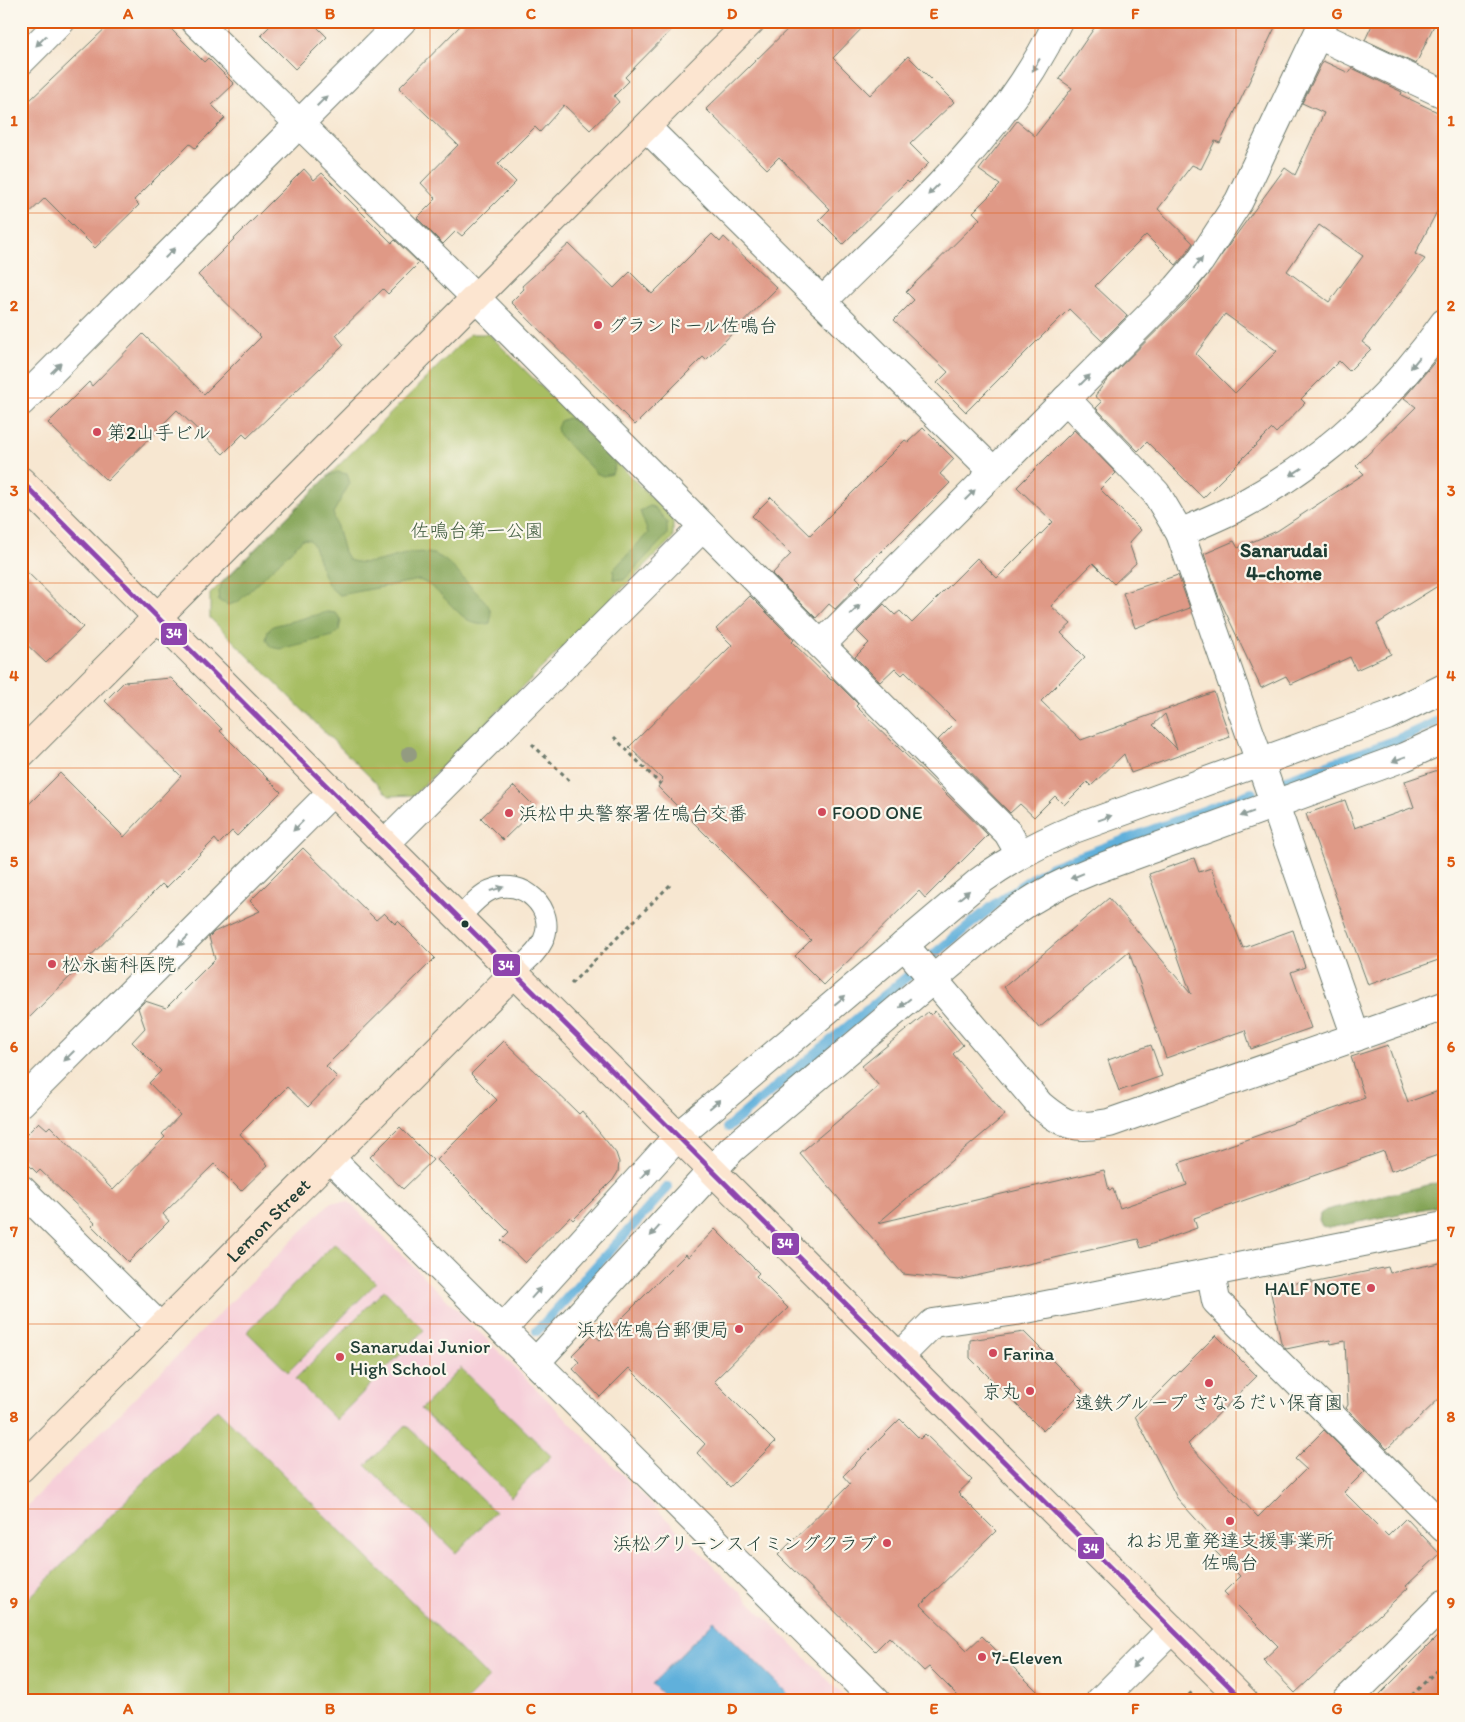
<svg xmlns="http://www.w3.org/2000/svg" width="1465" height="1722" font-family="Itim,'Klee One',sans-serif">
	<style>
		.built { fill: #f6cfd9 }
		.green { fill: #a7be63; stroke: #637e4c }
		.forest { fill: #85a559; stroke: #527146 }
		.water { fill: #61b0db; stroke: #407688 }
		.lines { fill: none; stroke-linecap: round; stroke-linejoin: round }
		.stream { stroke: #61b0db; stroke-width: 10 }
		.building { fill: #df9986; fill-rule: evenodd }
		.lane-casing { stroke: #6b786b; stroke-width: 22 }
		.street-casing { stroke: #6b786b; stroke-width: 30 }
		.secondary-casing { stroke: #6b786b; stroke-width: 30 }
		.path { stroke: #6b786b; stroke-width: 3; stroke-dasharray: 4 4; stroke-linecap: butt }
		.lane { stroke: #fff; stroke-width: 20 }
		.street { stroke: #fff; stroke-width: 28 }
		.secondary { stroke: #fce5d0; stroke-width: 28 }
		.bus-1-casing { stroke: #fbf7ec; stroke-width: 9 }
		.bus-1 { stroke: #8e44ad; stroke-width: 5 }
		.tree { fill: #939b81 }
		.oneway { fill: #8f9e9a }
		.grid { fill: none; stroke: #de580e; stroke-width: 1; stroke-opacity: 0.55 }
		.poi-dot { fill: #d1495b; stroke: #fbf7ec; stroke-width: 2 }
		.bus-dot { fill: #1f3d34; stroke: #fbf7ec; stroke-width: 2 }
		.labels { text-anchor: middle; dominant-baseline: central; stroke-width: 4.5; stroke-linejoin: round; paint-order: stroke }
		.poi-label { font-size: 19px; fill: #1f3d34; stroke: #fbf7ec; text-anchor: start }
		.park-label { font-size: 19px; fill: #415d40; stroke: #fbf7ec }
		.street-label { font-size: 19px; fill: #1f3d34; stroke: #fbf7ec }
		.neighbourhood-label { font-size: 20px; font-weight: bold; fill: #1f3d34; stroke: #fbf7ec }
		.line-badge { stroke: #fbf7ec; stroke-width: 2 }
		.badge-label { font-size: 14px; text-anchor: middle; font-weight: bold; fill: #fff }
		.neatline { fill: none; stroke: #de580e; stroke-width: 2 }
		.grid-label { font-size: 16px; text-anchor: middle; font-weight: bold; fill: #de580e }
	</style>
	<rect width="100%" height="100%" fill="#fbf7ec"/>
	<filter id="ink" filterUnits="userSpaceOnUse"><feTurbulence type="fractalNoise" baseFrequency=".02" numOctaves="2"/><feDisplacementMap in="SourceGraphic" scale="10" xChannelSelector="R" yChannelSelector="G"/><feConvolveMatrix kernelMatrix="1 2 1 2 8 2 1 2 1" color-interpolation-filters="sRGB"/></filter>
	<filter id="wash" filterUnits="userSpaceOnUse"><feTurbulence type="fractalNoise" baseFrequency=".0096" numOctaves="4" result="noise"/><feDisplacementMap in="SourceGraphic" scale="20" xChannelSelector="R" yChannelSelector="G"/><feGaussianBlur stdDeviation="1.12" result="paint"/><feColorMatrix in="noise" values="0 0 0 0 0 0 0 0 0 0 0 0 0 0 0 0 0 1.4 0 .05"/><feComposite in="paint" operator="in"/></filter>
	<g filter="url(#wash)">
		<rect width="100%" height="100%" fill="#f7e7d1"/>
		<!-- built -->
		<polygon class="built" points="331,1202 349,1202 849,1701 21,1701 21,1512"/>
		<!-- green -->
		<g class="green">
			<polygon points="470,334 489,334 673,519 673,538 414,795 389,796 210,618 210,594"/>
			<polygon points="335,1243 376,1283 288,1372 247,1332"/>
			<polygon points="384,1290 424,1330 336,1420 295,1379"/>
			<polygon points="461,1368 551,1456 511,1497 421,1409"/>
			<polygon points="217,1409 489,1678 466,1701 21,1701 21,1606"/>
			<polygon points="406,1425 495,1512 456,1553 366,1465"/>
		</g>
		<!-- forest -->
		<g class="forest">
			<polygon points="568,418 575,421 612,458 615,465 612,474 603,476 596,473 559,435 557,428 560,421"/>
			<path d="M337,472l10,2 3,9 -17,30 11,39 5,8c29,11 58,-16 87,-5 14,6 26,23 37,34 11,11 21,18 17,34 -27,10 -44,-34 -71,-43l-79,15c-21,-11 -17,-37 -30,-55l-7,-1 -65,63 -10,3 -9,-4 -1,-9 4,-9 106,-107z"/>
			<polygon points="650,506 655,508 667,522 667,535 624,580 613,579 614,569 648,533 640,511"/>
			<polygon points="327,612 336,613 341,620 339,630 333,636 280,649 271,647 266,640 268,631 273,626"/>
			<polygon points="1444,1181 1444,1205 1329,1228 1322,1226 1319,1220 1320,1214 1326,1210"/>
		</g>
		<!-- water -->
		<polygon class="water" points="714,1621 795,1701 669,1701 652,1684"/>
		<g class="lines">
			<!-- stream -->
			<g class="stream">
				<polyline points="1286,780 1397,740 1444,718"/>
				<path d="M933,955c39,-32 75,-64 119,-88l200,-74"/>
				<polyline points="728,1127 909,975"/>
				<polyline points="537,1331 668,1187"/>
			</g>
		</g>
		<g id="blocks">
			<!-- building -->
			<g class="building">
				<polygon points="113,21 163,21 204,62 208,58 234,84 212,105 225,118 195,148 190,144 134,200 139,205 95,248 45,198 21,221 21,101 29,101"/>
				<polygon points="275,21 311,21 327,37 295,69 261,35"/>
				<polygon points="465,21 680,21 625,77 629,81 614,96 619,102 590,130 564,105 540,132 535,127 498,164 516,182 462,236 456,231 443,244 417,218 436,199 421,183 458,145 399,88"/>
				<polygon points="796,21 869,21 833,58 870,95 908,56 954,102 910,144 929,163 909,183 907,181 843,244 819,220 830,209 779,157 767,169 706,109"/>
				<polygon points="1099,21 1278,21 1220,143 1215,141 1201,169 1192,165 1158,209 1193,243 1187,252 1176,265 1146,235 1095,286 1127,316 1102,341 1069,309 966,412 937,383 948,372 894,320 914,300 906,292 980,219 973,212 1000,185 979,170 1017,121 1035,136 1072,88 1059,79"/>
				<polygon points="1374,21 1436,21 1416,64 1365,40"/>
				<path d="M1323,61l26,12 3,-5 50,24 -1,3 43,20v83l-29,56 10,5 -63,83 9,7 -22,22 -10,-10 -38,38 4,4 -29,30 -4,-4 -69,69 -56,-56 -9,9 -42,-43 6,-6 -7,-6 12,-16 93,-92 -1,-2 86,-118 10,7 29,-62 -22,-10zM1319,225l44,31 -34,46 -42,-31zM1225,314l52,37 -42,42 -39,-39z"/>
				<polygon points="304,169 314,180 322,173 392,243 395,240 419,263 388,294 383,289 336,335 344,345 247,438 243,434 223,454 177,410 107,481 48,423 89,382 92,386 143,334 204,394 261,337 198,275"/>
				<polygon points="712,234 720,242 724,237 777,288 706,360 703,357 635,425 511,302 524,289 522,286 569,244 614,288 630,272 652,294"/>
				<polygon points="1444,351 1444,582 1377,624 1391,654 1356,670 1350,657 1291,684 1286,676 1261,688 1219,598 1204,554 1234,541 1238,548 1277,531 1364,474 1356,466 1416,407 1404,398"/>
				<polygon points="923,428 954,459 940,474 950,483 856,577 861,582 835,609 829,604 816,618 772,574 791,554 752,516 771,497 810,535 905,440 908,442"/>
				<path d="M1074,430l42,43 -16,16 41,41 -12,13 7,20 -22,21 -21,-21 -42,43 20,18 -10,9 24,24 -44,44 40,39 133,-48 16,45 -99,36 -7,-19 -33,32 -4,-4 -23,23 -9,-9 -21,21 -14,-13 -10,9 -72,-73 18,-18 -51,-50 -3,3 -7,-7 -15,14 -25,-25 14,-14 -12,-12 27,-27 11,11 5,-4 12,12 65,-65 20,20 56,-56 -36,-35zM1165,714l12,35 -24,-24z"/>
				<polygon points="21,566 83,627 46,663 21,639"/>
				<polygon points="1178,575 1190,608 1135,628 1123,593"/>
				<polygon points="750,596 794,640 792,642 831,680 833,679 858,704 856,706 988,835 925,898 919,891 824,985 795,956 811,940 658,787 663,780 629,747 732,645 716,629"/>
				<polygon points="171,678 222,729 220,731 281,792 237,836 232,831 219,844 215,839 166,888 162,884 21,1026 21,812 60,773 124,837 181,776 105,701 124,682"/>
				<polygon points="1444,768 1444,958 1368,985 1306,814 1345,800 1355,828 1414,807 1405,781"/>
				<polygon points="514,786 536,808 503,840 481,818"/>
				<polygon points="303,848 376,920 384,913 395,924 398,921 435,958 326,1066 337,1077 308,1107 287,1087 240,1134 268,1165 241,1191 214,1164 163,1214 169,1221 128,1262 92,1226 95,1223 40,1170 37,1173 21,1157 21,1140 39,1122 47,1129 50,1126 113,1190 165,1137 162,1134 180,1115 149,1083 161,1071 132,1042 145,1028 138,1008 145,1001 166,1008 215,959 209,937 214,932 260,911 250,901"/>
				<polygon points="1194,858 1199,872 1211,868 1243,948 1293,930 1305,967 1291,972 1311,1028 1251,1049 1245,1030 1166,1058 1129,952 1039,1028 1004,987 1109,898 1191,994 1149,874"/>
				<polygon points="935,1011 963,1045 953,1054 1005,1115 878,1223 1104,1170 1109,1190 1113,1189 1120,1208 1187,1185 1179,1163 1365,1098 1351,1057 1388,1045 1408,1102 1444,1089 1444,1153 1391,1171 1384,1151 1194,1218 1197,1228 1141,1248 1138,1239 958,1280 903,1274 800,1153 879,1086 862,1066 928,1012 931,1015"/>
				<polygon points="504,1041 579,1114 582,1111 616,1153 619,1162 618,1172 613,1180 573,1220 570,1217 525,1263 501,1240 509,1232 437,1160 497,1100 471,1074"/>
				<polygon points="1151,1045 1162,1076 1119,1091 1108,1060"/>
				<polygon points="400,1127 433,1160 403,1189 370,1157"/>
				<polygon points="715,1229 759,1273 756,1276 788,1308 714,1381 775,1442 730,1487 697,1453 705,1444 629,1368 600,1397 573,1369 579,1362 572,1355 593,1334 600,1340 686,1254 688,1257"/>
				<polygon points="1444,1262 1444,1394 1387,1449 1346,1408 1348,1405 1345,1341 1331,1344 1330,1340 1286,1349 1281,1343 1270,1288 1312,1280 1312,1283 1388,1267 1390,1273"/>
				<polygon points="1024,1332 1083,1391 1043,1431 970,1358 970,1340"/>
				<polygon points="1216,1335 1257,1376 1188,1444 1258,1517 1306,1469 1295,1459 1324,1430 1365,1471 1344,1492 1388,1536 1406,1518 1440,1554 1406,1586 1408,1588 1295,1693 1263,1660 1278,1646 1224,1592 1240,1576 1206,1542 1212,1537 1177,1498 1135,1416"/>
				<polygon points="900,1419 920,1439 925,1434 972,1480 958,1493 996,1531 921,1605 967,1650 982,1636 1047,1701 963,1701 929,1667 924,1671 889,1637 875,1651 778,1555 850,1484 843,1476"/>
				<polygon points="1444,1630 1444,1701 1373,1701"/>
			</g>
		</g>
	</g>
	<g filter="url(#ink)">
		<use href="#blocks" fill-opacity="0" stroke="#6b786b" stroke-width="1"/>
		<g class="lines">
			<defs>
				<path id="lane" d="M459,918c10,-10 20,-23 32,-28 31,-14 67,19 52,51 -6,13 -19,22 -29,32"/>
				<g id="street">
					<polyline points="195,21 476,298 1008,833 1020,854"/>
					<polyline points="1318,35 1444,94"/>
					<polyline points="21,61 61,21"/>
					<polyline points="646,127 993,471"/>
					<path d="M822,302c87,-88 183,-167 236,-281"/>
					<polyline points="1066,399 1156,493 1180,533 1356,1037"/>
					<polyline points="21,402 402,21"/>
					<path d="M1180,533c21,-9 42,-18 62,-28 83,-45 148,-105 202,-182"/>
					<polyline points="821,645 1177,288 1200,261 1239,201 1324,21"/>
					<polyline points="385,844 703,527"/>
					<path d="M904,945l136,160c26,22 35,24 69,18l335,-117"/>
					<polyline points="21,1103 333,791"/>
					<polyline points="330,1158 876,1701"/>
					<polyline points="21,1189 161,1328"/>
					<polyline points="1211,1273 1216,1301 1444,1528"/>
					<path d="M503,1329l175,-193 302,-255c30,-22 60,-38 94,-52l313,-113 57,-28"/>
					<polyline points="899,1357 933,1323 1016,1311 1444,1226"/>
					<path d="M536,1362l196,-213 276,-233c26,-19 52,-33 83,-45l313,-114 40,-18"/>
					<polyline points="1100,1701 1172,1629"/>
					<polyline points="1346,1701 1444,1604"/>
				</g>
				<g id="secondary">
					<polyline points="21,481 1244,1701"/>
					<polyline points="21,754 751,21"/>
					<path id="s1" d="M21,1468l493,-495"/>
				</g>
			</defs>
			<!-- lane casing -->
			<use href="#lane" class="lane-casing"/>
			<!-- street casing -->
			<use href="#street" class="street-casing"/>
			<!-- secondary casing -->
			<use href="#secondary" class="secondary-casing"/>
			<!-- path -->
			<g class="path">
				<polyline points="614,737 660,784"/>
				<polyline points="532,744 570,781"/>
				<polyline points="571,984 672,883"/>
				<polyline points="1183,1701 1192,1692"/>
				<polyline points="1406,1701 1444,1663"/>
			</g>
			<!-- lane -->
			<use href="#lane" class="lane"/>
			<!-- street -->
			<use href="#street" class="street"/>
			<!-- secondary -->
			<use href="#secondary" class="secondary"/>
			<defs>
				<polyline id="bus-1" points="21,481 1244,1701"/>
			</defs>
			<!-- bus-1 casing -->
			<use href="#bus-1" class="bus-1-casing"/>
			<!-- bus-1 -->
			<use href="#bus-1" class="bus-1"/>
		</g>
		<!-- trees -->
		<circle class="tree" cx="409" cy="754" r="8"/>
		<!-- one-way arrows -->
		<defs><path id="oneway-solid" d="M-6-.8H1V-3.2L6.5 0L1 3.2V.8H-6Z" transform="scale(1.25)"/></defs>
		<g class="oneway">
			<use href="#oneway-solid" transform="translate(41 41) rotate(135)"/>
			<use href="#oneway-solid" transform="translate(1036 65) rotate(121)"/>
			<use href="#oneway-solid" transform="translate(322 101) rotate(-45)"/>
			<use href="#oneway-solid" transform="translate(933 190) rotate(135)"/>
			<use href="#oneway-solid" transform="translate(170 253) rotate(-45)"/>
			<use href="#oneway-solid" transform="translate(1198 263) rotate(-51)"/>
			<use href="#oneway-solid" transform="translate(1415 363) rotate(129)"/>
			<use href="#oneway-solid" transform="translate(56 368) rotate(-45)"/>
			<use href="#oneway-solid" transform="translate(1085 380) rotate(-45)"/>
			<use href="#oneway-solid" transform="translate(1296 472) rotate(147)"/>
			<use href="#oneway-solid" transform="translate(970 495) rotate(-45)"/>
			<use href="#oneway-solid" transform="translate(855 610) rotate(-45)"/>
			<use href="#oneway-solid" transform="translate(1399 759) rotate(159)"/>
			<use href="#oneway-solid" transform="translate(1247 814) rotate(160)"/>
			<use href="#oneway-solid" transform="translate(1105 818) rotate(-20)"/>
			<use href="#oneway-solid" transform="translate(298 826) rotate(135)"/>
			<use href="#oneway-solid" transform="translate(1077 876) rotate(158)"/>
			<use href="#oneway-solid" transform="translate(497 889) rotate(-16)"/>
			<use href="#oneway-solid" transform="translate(964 895) rotate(-40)"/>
			<use href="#oneway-solid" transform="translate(183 941) rotate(135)"/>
			<use href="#oneway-solid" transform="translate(840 1000) rotate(-40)"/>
			<use href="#oneway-solid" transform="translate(905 1003) rotate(140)"/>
			<use href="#oneway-solid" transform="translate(69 1056) rotate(135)"/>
			<use href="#oneway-solid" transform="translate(715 1104) rotate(-40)"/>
			<use href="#oneway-solid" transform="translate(645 1173) rotate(-48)"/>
			<use href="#oneway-solid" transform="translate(655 1231) rotate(132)"/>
			<use href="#oneway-solid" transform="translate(536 1293) rotate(-48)"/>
			<use href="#oneway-solid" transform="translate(1137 1663) rotate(135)"/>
		</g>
	</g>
	<!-- grid -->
	<path class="grid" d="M229,21v1680M430,21v1680M632,21v1680M833,21v1680M1035,21v1680M1236,21v1680M21,213h1423M21,398h1423M21,583h1423M21,768h1423M21,954h1423M21,1139h1423M21,1324h1423M21,1509h1423"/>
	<!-- markers -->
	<g class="poi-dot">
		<circle cx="598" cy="325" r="5"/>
		<circle cx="97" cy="432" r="5"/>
		<circle cx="822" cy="812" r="5"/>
		<circle cx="509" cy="813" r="5"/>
		<circle cx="52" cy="964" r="5"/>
		<circle cx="1371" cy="1288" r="5"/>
		<circle cx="739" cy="1329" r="5"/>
		<circle cx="993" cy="1353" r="5"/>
		<circle cx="340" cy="1357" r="5"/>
		<circle cx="1209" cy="1383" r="5"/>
		<circle cx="1030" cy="1391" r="5"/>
		<circle cx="1230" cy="1521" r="5"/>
		<circle cx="887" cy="1543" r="5"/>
		<circle cx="982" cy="1657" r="5"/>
	</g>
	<circle class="bus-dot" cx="465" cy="924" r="4.5"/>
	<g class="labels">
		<!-- poi labels -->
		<g class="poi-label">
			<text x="608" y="325">グランドール佐鳴台</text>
			<text x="107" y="432">第2山手ビル</text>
			<text x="832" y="812">FOOD ONE</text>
			<text x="519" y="813">浜松中央警察署佐鳴台交番</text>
			<text x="62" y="964">松永歯科医院</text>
			<text x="1361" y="1288" text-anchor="end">HALF NOTE</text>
			<text x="729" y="1329" text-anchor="end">浜松佐鳴台郵便局</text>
			<text x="350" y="1346">Sanarudai Junior<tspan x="350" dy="22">High School</tspan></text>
			<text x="1003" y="1353">Farina</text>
			<text x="1020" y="1391" text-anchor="end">京丸</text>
			<text x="1209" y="1402" text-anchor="middle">遠鉄グループ さなるだい保育園</text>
			<text x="1230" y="1540" text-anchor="middle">ねお児童発達支援事業所<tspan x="1230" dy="22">佐鳴台</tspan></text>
			<text x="877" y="1543" text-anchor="end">浜松グリーンスイミングクラブ</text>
			<text x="992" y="1657">7-Eleven</text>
		</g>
		<!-- park labels -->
		<g class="park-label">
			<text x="477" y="530">佐鳴台第一公園</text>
		</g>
		<!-- street labels -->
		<g class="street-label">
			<text stroke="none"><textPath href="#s1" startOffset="350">Lemon Street</textPath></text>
		</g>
		<!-- neighbourhood labels -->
		<g class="neighbourhood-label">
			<text x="1284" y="550">Sanarudai<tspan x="1284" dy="23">4-chome</tspan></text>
		</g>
	</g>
	<g class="line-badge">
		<rect x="160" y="622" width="28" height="24" rx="5" fill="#8e44ad"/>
		<rect x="492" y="953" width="29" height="24" rx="5" fill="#8e44ad"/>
		<rect x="771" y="1232" width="29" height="24" rx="5" fill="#8e44ad"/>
		<rect x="1077" y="1536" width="28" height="24" rx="5" fill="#8e44ad"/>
	</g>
	<g class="badge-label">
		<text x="174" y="638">34</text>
		<text x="506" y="970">34</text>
		<text x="785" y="1248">34</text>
		<text x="1091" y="1553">34</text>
	</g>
	<!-- margin -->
	<rect width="1465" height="1722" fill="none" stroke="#fbf7ec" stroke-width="55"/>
	<rect x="28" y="28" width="1410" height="1666" class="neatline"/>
	<g class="grid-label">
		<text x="128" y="19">A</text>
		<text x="330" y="19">B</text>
		<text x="531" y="19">C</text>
		<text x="732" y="19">D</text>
		<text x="934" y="19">E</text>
		<text x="1135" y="19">F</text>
		<text x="1337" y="19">G</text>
		<text x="14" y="126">1</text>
		<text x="1451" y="126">1</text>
		<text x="14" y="311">2</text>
		<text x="1451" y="311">2</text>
		<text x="14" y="496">3</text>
		<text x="1451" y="496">3</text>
		<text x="14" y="681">4</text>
		<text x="1451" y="681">4</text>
		<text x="14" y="867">5</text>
		<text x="1451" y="867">5</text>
		<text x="14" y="1052">6</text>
		<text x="1451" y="1052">6</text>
		<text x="14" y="1237">7</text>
		<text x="1451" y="1237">7</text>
		<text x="14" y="1422">8</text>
		<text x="1451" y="1422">8</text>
		<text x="14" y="1608">9</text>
		<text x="1451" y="1608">9</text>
		<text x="128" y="1714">A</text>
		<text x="330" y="1714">B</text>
		<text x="531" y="1714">C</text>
		<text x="732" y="1714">D</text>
		<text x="934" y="1714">E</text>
		<text x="1135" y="1714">F</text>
		<text x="1337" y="1714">G</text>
	</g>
</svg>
